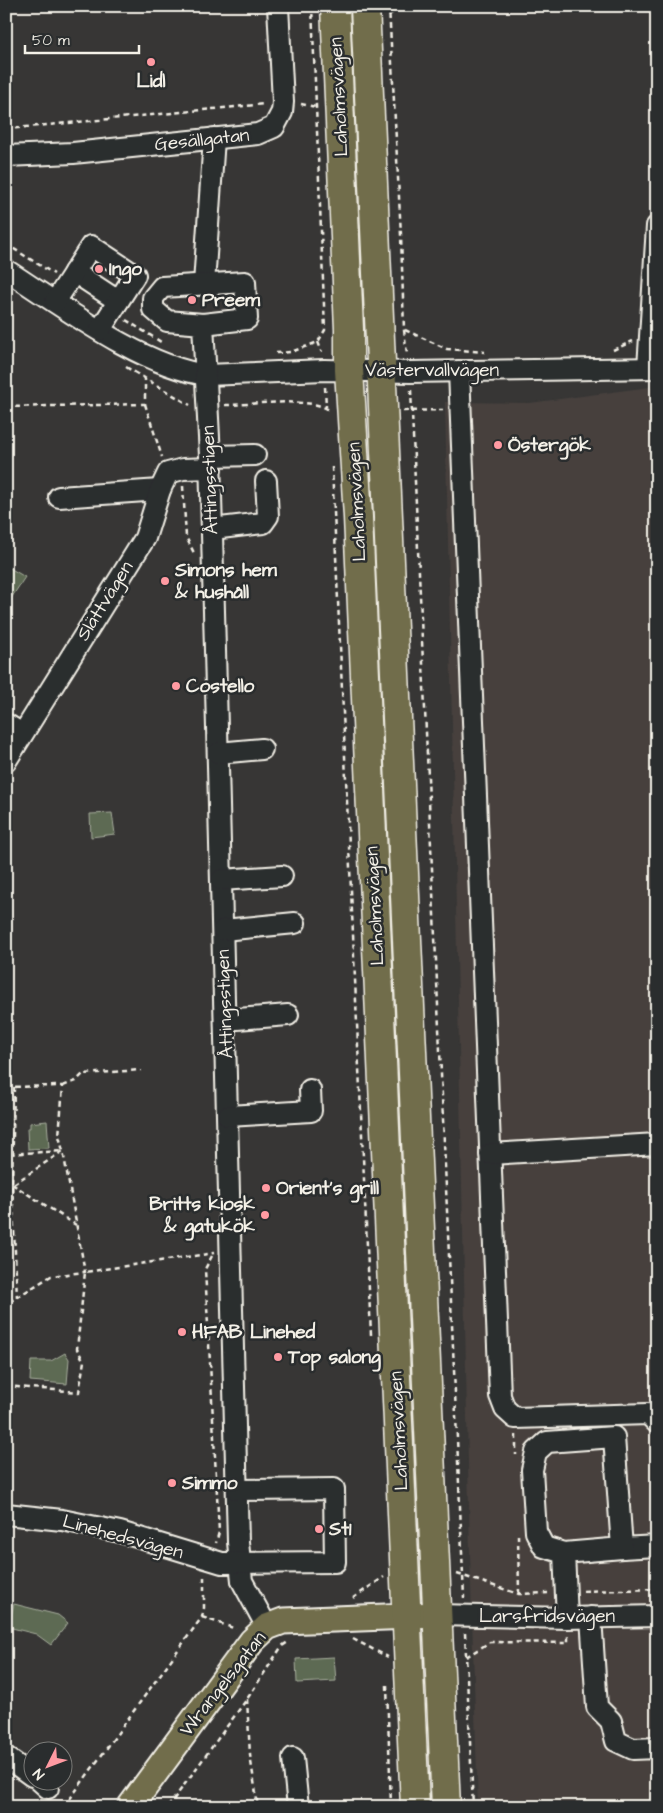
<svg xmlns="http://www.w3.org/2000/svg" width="663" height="1813" font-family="'Architects Daughter',sans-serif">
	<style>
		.built { fill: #47413e }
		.green { fill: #5d6b53; stroke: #a8ae9e }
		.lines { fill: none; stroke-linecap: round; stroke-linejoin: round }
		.minor-casing { stroke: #f4f1e8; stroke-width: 24 }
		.major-casing { stroke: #f4f1e8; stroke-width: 29 }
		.highway-casing { stroke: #f4f1e8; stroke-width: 31 }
		.path { stroke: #f4f1e8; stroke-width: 2.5; stroke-dasharray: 5 4; stroke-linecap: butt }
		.minor { stroke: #2a2d2e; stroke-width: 20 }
		.major { stroke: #716d4b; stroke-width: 25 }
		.highway { stroke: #716d4b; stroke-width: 28 }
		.poi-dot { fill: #ff9aa2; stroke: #2a2d2e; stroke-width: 2 }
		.labels { text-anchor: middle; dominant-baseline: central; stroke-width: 5; stroke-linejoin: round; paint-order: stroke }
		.poi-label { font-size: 19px; font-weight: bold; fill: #f4f1e8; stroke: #2a2d2e; text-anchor: start }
		.street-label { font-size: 19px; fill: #f4f1e8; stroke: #2a2d2e }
	</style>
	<rect width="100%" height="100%" fill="#373635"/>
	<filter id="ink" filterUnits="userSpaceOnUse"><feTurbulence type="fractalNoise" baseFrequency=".02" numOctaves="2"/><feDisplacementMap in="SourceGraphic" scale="10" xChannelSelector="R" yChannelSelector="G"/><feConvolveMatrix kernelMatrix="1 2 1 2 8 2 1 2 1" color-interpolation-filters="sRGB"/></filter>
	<g filter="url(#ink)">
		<!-- built -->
		<polygon class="built" points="657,386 657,1807 478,1807 470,1553 445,402 530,403"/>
		<!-- green -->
		<g class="green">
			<polygon points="8,567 25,577 6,606 6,570"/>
			<polygon points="112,813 115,834 91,837 90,814"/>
			<polygon points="47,1121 49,1148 28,1149 27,1128 30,1128 30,1123"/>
			<polygon points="65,1353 69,1359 67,1384 30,1381 31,1361 51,1361"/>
			<polygon points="14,1604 58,1615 68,1623 51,1645 36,1634 8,1627"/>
			<polygon points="334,1657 336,1681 297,1683 296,1659"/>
		</g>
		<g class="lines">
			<defs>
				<g id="minor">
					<polyline points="6,156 73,153 258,134 274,127 282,112 283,102 278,6"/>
					<path d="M6,270c56,36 136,97 201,105l117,-5 86,2 247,-4"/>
					<polyline points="74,272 118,301"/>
					<polyline points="204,284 214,138"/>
					<polyline points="55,302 91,246 135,275 100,330"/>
					<polyline points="203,324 167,321 153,309 153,298 162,287 245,282 247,319 203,324 210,456 238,1542 242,1581 267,1627"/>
					<polyline points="648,368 657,226"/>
					<polyline points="459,371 500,1396 505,1409 515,1418 648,1414 657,1423"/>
					<polyline points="210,456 255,455"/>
					<polyline points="59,497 160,490"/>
					<polyline points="212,529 263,523 268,516 266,481"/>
					<polyline points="6,724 22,734"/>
					<polyline points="218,753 262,749"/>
					<polyline points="6,761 145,538 160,490 168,473 183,469 211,468"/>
					<polyline points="221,880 282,876"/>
					<polyline points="223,930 295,923"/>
					<polyline points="225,1020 288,1015"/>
					<polyline points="228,1116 311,1111 310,1090"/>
					<polyline points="490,1154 657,1144"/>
					<polyline points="6,1514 62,1520 120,1532 222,1563 335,1562 334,1489 237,1490"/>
					<polyline points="622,1548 657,1546"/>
					<polyline points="564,1553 622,1548 614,1437 547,1442 536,1452 532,1470 536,1532 544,1547 564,1553 567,1618"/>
					<polyline points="437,1615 567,1618 657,1616"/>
					<polyline points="591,1617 597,1707 611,1721 616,1741 633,1749 657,1748"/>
					<polyline points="6,1757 32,1776"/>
					<polyline points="293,1758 298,1807"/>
					<polyline points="39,1780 48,1788"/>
				</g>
				<polyline id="major" points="130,1807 252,1641 267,1627 283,1621 437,1615"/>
				<g id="highway">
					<polyline points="335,6 349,329 349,370 358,517 415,1807"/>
					<polyline points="365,6 446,1807"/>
				</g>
			</defs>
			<!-- minor casing -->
			<use href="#minor" class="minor-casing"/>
			<!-- major casing -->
			<use href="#major" class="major-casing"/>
			<!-- highway casing -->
			<use href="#highway" class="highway-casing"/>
			<!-- path -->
			<g class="path">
				<polyline points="389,6 401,235 404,330 407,354"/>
				<polyline points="389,15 402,6"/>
				<polyline points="301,104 316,107"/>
				<polyline points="6,129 265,104"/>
				<polyline points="6,244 54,274"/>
				<polyline points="126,320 161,342"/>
				<polyline points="405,330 447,349 485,352"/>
				<polyline points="318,342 322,352"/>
				<polyline points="613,350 633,341"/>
				<polyline points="276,353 291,352 318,342 325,330 312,6"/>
				<polyline points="126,367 190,405"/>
				<polyline points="325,387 326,407"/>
				<polyline points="411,390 464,1598"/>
				<polyline points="145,404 162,457"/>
				<path d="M225,405c23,0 89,-9 105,6"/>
				<polyline points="6,407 145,404 145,379"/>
				<polyline points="403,411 443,410"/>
				<polyline points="332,467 371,1335"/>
				<polyline points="183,486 186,537 194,553"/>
				<polyline points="63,1086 76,1081 83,1074 141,1070"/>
				<polyline points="6,1087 63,1086 59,1136 63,1151 6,1154"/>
				<polyline points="14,1087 12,1184 17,1297"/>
				<polyline points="12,1184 76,1225"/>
				<polyline points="6,1189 63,1151 85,1272 51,1276 6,1304"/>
				<polyline points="212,1256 205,1269 219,1532 216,1543"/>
				<polyline points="6,1348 11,1352 6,1360"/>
				<polyline points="6,1386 79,1392 84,1361 77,1349 85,1272 214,1253"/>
				<polyline points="516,1435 516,1455"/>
				<polyline points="518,1535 519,1594"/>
				<polyline points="457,1574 519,1594 548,1593"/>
				<polyline points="583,1591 657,1589"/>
				<polyline points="353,1598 384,1577"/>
				<polyline points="202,1617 236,1629"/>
				<polyline points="465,1633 473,1807"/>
				<polyline points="353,1639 388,1657"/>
				<polyline points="466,1657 490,1642 568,1643 568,1634"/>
				<polyline points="387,1685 391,1807"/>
				<polyline points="247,1699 250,1755 258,1807"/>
				<polyline points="64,1807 202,1617 204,1608 204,1576"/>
				<polyline points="168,1807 247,1699 282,1646 288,1642"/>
			</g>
			<!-- minor -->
			<use href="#minor" class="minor"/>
			<!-- major -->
			<use href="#major" class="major"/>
			<!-- highway -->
			<use href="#highway" class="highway"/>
		</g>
	</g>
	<!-- markers -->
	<g class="poi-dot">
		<circle cx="151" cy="62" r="5"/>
		<circle cx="99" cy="269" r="5"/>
		<circle cx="192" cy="300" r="5"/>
		<circle cx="498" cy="445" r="5"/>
		<circle cx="165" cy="581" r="5"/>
		<circle cx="176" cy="686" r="5"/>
		<circle cx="266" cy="1188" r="5"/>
		<circle cx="265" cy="1215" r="5"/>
		<circle cx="182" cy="1332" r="5"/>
		<circle cx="278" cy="1357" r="5"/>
		<circle cx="172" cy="1483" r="5"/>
		<circle cx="319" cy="1529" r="5"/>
	</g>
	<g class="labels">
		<!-- poi labels -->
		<g class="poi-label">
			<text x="151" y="81" text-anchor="middle">Lidl</text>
			<text x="109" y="269">Ingo</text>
			<text x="202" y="300">Preem</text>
			<text x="508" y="445">Östergök</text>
			<text x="175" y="570">Simons hem<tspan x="175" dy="22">&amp; hushåll</tspan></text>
			<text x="186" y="686">Costello</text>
			<text x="276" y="1188">Orient's grill</text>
			<text x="255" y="1204" text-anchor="end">Britts kiosk<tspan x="255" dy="22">&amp; gatukök</tspan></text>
			<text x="192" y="1332">HFAB Linehed</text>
			<text x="288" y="1357">Top salong</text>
			<text x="182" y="1483">Simmo</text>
			<text x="329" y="1529">St1</text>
		</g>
		<!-- street labels -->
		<g class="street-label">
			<text transform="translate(339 97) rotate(-93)">Laholmsvägen</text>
			<text transform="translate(202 140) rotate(-6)">Gesällgatan</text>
			<text x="432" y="370">Västervallvägen</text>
			<text transform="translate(210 480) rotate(-92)">Åttingsstigen</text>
			<text transform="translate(357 502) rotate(-93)">Laholmsvägen</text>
			<text transform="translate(105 601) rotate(-58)">Slättvägen</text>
			<text transform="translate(375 906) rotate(-93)">Laholmsvägen</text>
			<text transform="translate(225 1004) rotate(-92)">Åttingsstigen</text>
			<text transform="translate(399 1431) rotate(-93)">Laholmsvägen</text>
			<text transform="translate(123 1537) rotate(15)">Linehedsvägen</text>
			<text x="547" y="1616">Larsfridsvägen</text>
			<text transform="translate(223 1684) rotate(-52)">Wrangelsgatan</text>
		</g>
	</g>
	<!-- margin -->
	<rect width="663" height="1813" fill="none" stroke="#2a2d2e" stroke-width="25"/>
	<rect x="12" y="12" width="638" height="1788" fill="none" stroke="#f4f1e8" stroke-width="2" filter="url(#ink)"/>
	<!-- north arrow -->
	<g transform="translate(48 1766) rotate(228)"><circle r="24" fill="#2a2d2e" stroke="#7b7b78"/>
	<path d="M0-4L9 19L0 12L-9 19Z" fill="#ff9aa2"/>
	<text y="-8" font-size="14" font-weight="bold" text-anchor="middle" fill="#f4f1e8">N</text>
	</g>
	<!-- scale -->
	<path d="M25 45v8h114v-8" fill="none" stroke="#f4f1e8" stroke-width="2.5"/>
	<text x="32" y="45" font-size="15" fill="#f4f1e8" stroke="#2a2d2e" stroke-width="4" paint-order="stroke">50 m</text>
</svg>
